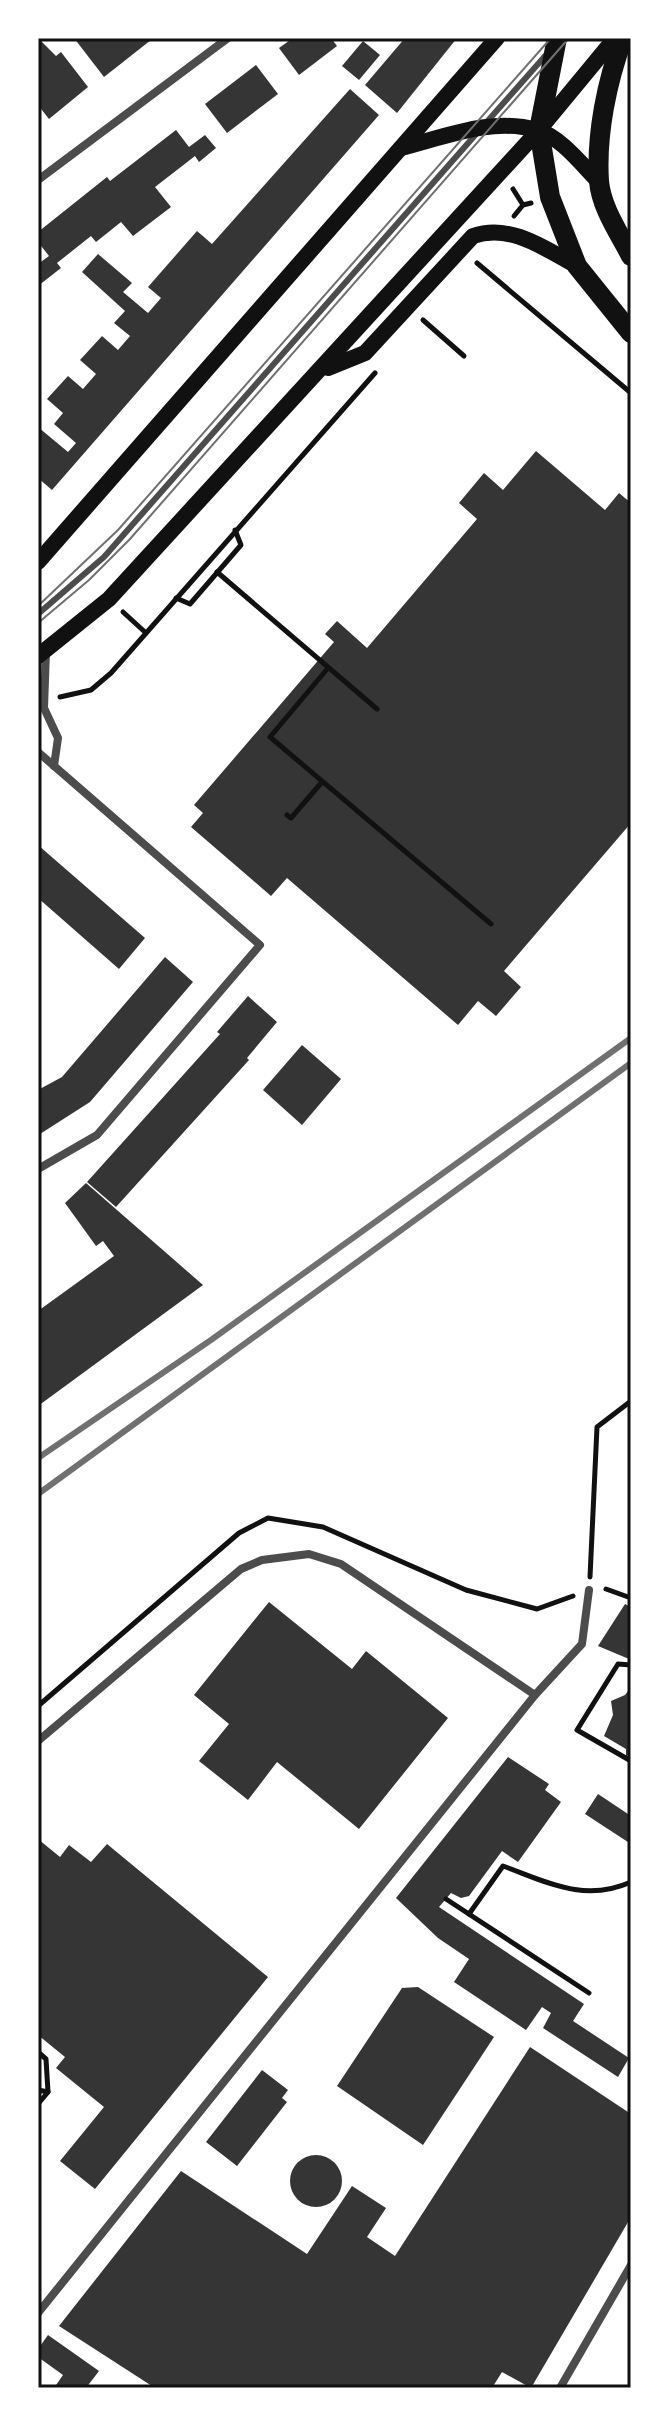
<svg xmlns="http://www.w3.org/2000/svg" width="669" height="2426" font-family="'Space Grotesk',sans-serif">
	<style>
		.building { fill: #353535 }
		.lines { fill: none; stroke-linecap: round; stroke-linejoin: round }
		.path { stroke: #111; stroke-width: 5 }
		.service { stroke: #4c4c4c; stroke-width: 6 }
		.minor { stroke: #4c4c4c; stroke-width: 8 }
		.secondary { stroke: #111; stroke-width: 16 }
		.primary { stroke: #111; stroke-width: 20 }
		.tram { stroke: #707070; stroke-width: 2 }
		.rail { stroke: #707070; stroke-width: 6 }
		.neatline { fill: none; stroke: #111; stroke-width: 3 }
	</style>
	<rect width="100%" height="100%" fill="#fff"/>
	<!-- building -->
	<g class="building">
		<polygon points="38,38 56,56 61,52 88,87 49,119 38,105"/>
		<polygon points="74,38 149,38 151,40 104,77"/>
		<polygon points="293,38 331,38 337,46 299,75 279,48"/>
		<polygon points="405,38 457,38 397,113 365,85"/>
		<polygon points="363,41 380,55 359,80 342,66"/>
		<polygon points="256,65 278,94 227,133 205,104"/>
		<polygon points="350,89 379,115 52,490 38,478 38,427 68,452 76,443 54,424 63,413 47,399 68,376 83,389 96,374 80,360 102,336 118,350 130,336 114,323 125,311 82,272 98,254 132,283 123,292 148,313 161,298 148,287 197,231 212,244"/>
		<polygon points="176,130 189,147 205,135 216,148 199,162 195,156 155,187 171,207 133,236 121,222 96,242 91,236 57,263 61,268 38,286 38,264 49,256 38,242 38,232 107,177 110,181"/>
		<polygon points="536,451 605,510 619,493 631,503 631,823 504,971 521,987 496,1016 478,1001 458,1025 287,878 271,896 191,827 203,813 194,805 334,642 325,634 337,621 367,648 477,519 459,503 484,473 503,490"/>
		<polygon points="38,845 145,938 119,969 38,898"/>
		<polygon points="165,957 193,982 90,1102 40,1134 38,1090 62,1077"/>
		<polygon points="248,996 277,1022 247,1058 249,1060 116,1207 87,1182 220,1034 217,1032"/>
		<polygon points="302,1045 341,1079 302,1125 263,1090"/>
		<polygon points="86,1183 203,1285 38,1406 38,1311 114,1256 103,1241 96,1246 65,1203"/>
		<polygon points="269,1602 352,1669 366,1651 448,1718 359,1829 277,1762 248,1800 199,1761 229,1724 194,1695"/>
		<polygon points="625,1604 631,1607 629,1659 598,1646"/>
		<polygon points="631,1687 631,1752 626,1757 626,1749 604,1736 613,1715 611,1701 625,1695"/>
		<polygon points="508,1757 549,1784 545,1790 561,1802 518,1862 502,1851 469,1896 461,1898 451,1893 439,1907 584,2004 573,2021 629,2058 618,2077 543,2028 551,2013 542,2007 526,2030 454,1982 469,1959 438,1938 396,1898"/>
		<polygon points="598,1794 631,1816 631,1844 585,1814"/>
		<polygon points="38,1839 60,1857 69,1845 91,1862 107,1844 268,1977 95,2189 60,2161 104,2107 56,2068 65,2057 38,2035"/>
		<polygon points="418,1987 494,2037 423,2145 337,2086 402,1988"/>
		<polygon points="530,2047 631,2114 631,2217 531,2388 502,2372 492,2388 155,2388 59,2326 181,2171 307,2254 352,2186 386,2208 367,2237 395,2256"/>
		<polygon points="262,2070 288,2090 282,2098 287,2102 237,2166 206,2142"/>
		<circle cx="316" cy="2181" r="26"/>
		<polygon points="48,2335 99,2371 86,2388 54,2388 63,2375 38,2357 38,2349"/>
	</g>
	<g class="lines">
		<!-- path -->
		<g class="path">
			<polyline points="513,189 523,205"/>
			<polyline points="514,216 523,205 531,203"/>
			<polyline points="477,263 631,393"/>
			<polyline points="423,320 464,356"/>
			<polyline points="217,572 377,709"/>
			<polyline points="176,598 190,604 241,545 235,530"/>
			<polyline points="123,612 146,633"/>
			<polyline points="328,668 270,737 491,924"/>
			<polyline points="60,697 91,690 111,673 375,373"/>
			<polyline points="287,815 291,818 322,782"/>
			<polyline points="590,1577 597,1427 631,1401"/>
			<polyline points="606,1589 631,1598"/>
			<polyline points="631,1665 618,1664 577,1730 631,1761"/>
			<polyline points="38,1706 239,1533 268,1518 323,1527 466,1590 537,1609 573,1596"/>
			<polyline points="446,1899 589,1993"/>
			<path d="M469,1914l34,-48c44,16 81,37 128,16"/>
			<polyline points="38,2052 46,2059 48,2092 38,2104"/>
			<polyline points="38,2090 48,2092"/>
		</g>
		<!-- service -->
		<g class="service">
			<polyline points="485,124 546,55"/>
			<polyline points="38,614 104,557 477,133"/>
		</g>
		<!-- minor -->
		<g class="minor">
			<polyline points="38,180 228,38"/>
			<polyline points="46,651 44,708 58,738 54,766"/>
			<polyline points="38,752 260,945 97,1135 38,1169"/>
			<polyline points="38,1741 241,1569 262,1560 309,1554 341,1564 535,1695 582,1644 589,1590"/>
			<polyline points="38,2313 535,1695"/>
			<polyline points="560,2388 631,2265"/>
		</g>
		<!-- secondary -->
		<g class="secondary">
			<path d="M401,148c44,-11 90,-31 136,-18 24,7 45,35 62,52"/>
			<path d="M328,368l37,-15 108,-117c38,-13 72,13 104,30"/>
			<polyline points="38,562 497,38"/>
			<polyline points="38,656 109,599 539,130 615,38"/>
		</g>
		<!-- primary -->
		<g class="primary">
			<polyline points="557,38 539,130 550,197 577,266 631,333"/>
			<path d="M623,38c-16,43 -27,96 -24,143 2,26 20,52 32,75"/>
		</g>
		<!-- tram -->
		<g class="tram">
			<polyline points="38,606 118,530 551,38"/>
			<polyline points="38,623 89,580 130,539 569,38"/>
		</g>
		<!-- rail -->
		<g class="rail">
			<polyline points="38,1458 211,1340 631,1038"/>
			<polyline points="38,1494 631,1063"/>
		</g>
	</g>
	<!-- border -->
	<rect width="669" height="2426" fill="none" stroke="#ffffff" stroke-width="80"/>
	<rect x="40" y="40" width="589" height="2346" class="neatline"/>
</svg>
